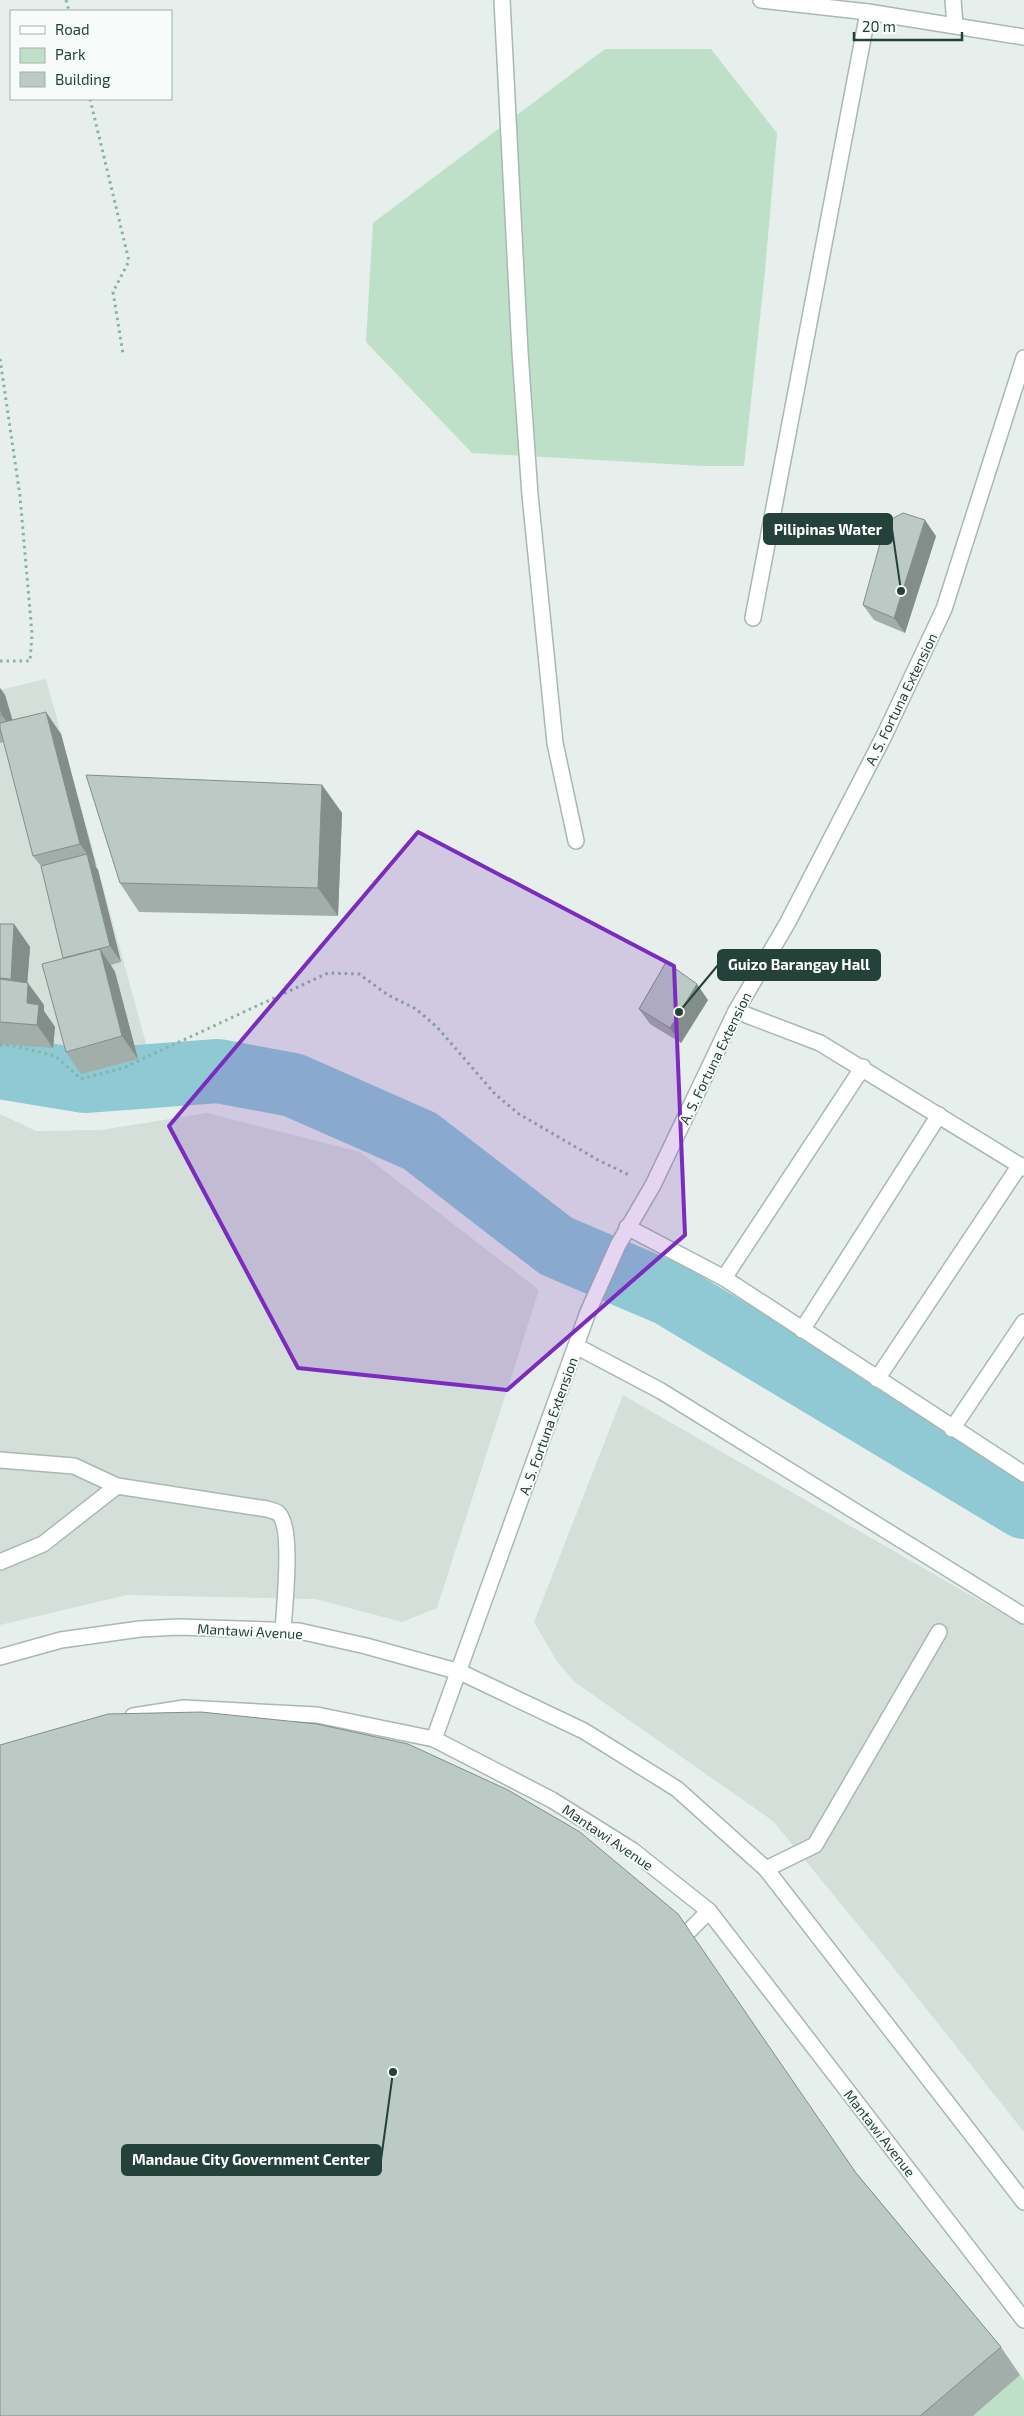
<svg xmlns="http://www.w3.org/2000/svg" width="1024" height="2416" font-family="'Exo 2',sans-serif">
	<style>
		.built { fill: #d4dfda }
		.green { fill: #bfe0c8 }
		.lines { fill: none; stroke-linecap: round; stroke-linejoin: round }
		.river { stroke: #8ec9d4; stroke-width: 64 }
		.minor-casing { stroke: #a8b8b2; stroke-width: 18 }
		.path { stroke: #86b3a5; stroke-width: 3; stroke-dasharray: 2.5 4; stroke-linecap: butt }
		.minor { stroke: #fff; stroke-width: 15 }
		.wall { fill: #a1aea9 }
		.shaded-wall { fill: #838d89 }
		.building { fill: #bbcac4; stroke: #838d89 }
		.marked { fill: #7b2cbf; fill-opacity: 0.2; stroke: #7b2cbf; stroke-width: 4; stroke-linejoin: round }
		.labels { text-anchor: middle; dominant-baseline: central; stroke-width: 4; stroke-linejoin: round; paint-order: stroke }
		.street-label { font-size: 14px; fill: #24423a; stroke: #f7fbf9 }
		.leader { fill: none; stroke: #24423a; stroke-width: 2 }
		.callout-dot { fill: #24423a; stroke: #f7fbf9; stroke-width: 2 }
		.callout { fill: #24423a; stroke: #24423a; stroke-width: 2 }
		.callout-label { font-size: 15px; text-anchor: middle; font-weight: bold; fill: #fff }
	</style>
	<rect width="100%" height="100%" fill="#e6efeb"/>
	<!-- built -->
	<g class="built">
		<polygon points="46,679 150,1058 85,1087 0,1052 0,690"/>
		<polygon points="207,1113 360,1152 539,1290 437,1608 402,1622 315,1599 127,1595 0,1625 0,1114 36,1131 101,1130"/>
		<polygon points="623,1395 1024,1626 1024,2132 909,1987 773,1821 576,1683 558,1663 534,1622"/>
	</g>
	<!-- green -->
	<g class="green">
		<polygon points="605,49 711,49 777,133 765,271 744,466 704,466 472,453 366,342 373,223"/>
		<polygon points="1020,2375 1024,2380 1024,2416 973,2416"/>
	</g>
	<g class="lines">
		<!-- river -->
		<polyline class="river" points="0,1067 84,1081 218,1071 293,1085 420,1141 556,1246 669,1294 1024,1507"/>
		<defs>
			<g id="minor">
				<polyline points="502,0 520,352 530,495 555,743 576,841"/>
				<polyline points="761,0 868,12 1024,37"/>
				<polyline points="953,0 955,24"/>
				<polyline points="753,618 868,12"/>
				<polyline points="736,1011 820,1043 1024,1168"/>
				<polyline points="627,1227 724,1278 1024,1474"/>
				<polyline points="724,1278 863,1067"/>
				<polyline points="802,1330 939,1115"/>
				<polyline points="576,1346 661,1391 1024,1616"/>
				<polyline points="877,1379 1020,1165"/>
				<polyline points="952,1429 1024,1322"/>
				<path d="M0,1460l74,6 43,20 150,23c3,1 8,2 11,4 16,13 6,96 5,118"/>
				<polyline points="0,1562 43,1544 117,1486"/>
				<polyline points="0,1657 61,1640 140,1629 179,1627 299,1631 366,1646 460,1672 584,1731 677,1789 766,1869 1024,2202"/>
				<polyline points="133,1716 184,1708 317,1715 434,1739 552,1800 632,1850 709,1911 1024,2320"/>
				<polyline points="434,1739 588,1312 618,1245 653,1185 736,1011 788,922 884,736 944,609 1024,358"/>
				<polyline points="766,1869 815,1845 939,1632"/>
				<polyline points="675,1945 709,1911"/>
			</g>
		</defs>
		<!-- minor casing -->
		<use href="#minor" class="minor-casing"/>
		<!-- path -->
		<g class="path">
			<polyline points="66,0 69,11"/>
			<polyline points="90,99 129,261 113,292 123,354"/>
			<polyline points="0,359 20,496 32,634 30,661 0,661"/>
			<polyline points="0,1045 15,1046 55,1056 81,1079 123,1068 328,973 359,974 388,995 416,1009 437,1027 495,1094 519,1114 598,1160 629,1175"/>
		</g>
		<!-- minor -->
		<use href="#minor" class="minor"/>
	</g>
	<!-- wall -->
	<g class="wall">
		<polygon points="936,536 905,633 874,620 863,605"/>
		<polygon points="0,688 5,695 12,720 61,734 96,866 95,866 98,870 121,962 111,965 115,972 138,1059 81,1074 66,1052 64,958 41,866 33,856 4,742 0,743"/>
		<polygon points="322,785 342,813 338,916 139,912 120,883"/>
		<polygon points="0,924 14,924 30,947 27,983 44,1005 44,1011 55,1027 53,1048 0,1044"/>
		<polygon points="708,1000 681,1043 650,1024 639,1009"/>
		<polygon points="858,2175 1001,2347 1020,2375 973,2416 0,2416"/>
	</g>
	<!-- shaded-wall -->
	<g class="shaded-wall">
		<polygon points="925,520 936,536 905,633 894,618"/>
		<polygon points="0,688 5,695 18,738 2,715 0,708"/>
		<polygon points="46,712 61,734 96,866 80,844"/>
		<polygon points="322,785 342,813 338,916 318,888"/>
		<polygon points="87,854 98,870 121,962 110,946"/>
		<polygon points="14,924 30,947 26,1001 11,979"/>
		<polygon points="100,949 115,972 138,1059 122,1036"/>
		<polygon points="28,983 44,1005 44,1011 55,1027 53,1048 37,1025 27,1003"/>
		<polygon points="697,984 708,1000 681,1043 670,1028"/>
	</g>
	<!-- building -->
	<g class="building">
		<polygon points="903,513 925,520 894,618 863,605 886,522"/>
		<polygon points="0,708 2,715 0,716"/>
		<polygon points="46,712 80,844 33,856 0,728 0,723"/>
		<polygon points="86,775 322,785 318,888 120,883"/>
		<polygon points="87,854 110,946 63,958 41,866"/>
		<polygon points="0,924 14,924 11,979 0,978"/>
		<polygon points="100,949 122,1036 66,1052 42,964"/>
		<polygon points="666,962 697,984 670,1028 639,1009"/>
		<polygon points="0,979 28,983 27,1003 39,1005 37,1025 0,1022"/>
		<polygon points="201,1712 317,1724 408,1744 508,1790 580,1832 678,1914 856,2173 1001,2347 920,2416 0,2416 0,1745 108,1714"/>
	</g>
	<!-- marked area -->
	<path class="marked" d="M418,832l256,134 11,269 -178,155 -209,-22 -129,-242z"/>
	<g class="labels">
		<!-- street labels -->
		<g class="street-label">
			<text transform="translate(901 699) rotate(-64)">A. S. Fortuna Extension</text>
			<text transform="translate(715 1058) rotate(-64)">A. S. Fortuna Extension</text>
			<text transform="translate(548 1426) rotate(-70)">A. S. Fortuna Extension</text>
			<text transform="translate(250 1631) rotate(3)">Mantawi Avenue</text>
			<text transform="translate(608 1837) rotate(34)">Mantawi Avenue</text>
			<text transform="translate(880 2133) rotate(52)">Mantawi Avenue</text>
		</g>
	</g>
	<!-- callouts -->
	<path class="leader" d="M901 591L892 529M679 1012L718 965M393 2072L381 2160"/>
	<g class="callout-dot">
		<circle cx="901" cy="591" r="5"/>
		<circle cx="679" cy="1012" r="5"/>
		<circle cx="393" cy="2072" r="5"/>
	</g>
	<g class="callout">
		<rect x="764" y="514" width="128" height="30" rx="5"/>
		<rect x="718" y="950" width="162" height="30" rx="5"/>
		<rect x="122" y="2145" width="259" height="30" rx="5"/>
	</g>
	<g class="callout-label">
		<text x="828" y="535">Pilipinas Water</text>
		<text x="799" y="970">Guizo Barangay Hall</text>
		<text x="251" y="2165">Mandaue City Government Center</text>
	</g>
	<!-- legend -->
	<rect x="10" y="10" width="162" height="90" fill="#f7fbf9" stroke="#a3b1ad"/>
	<rect x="20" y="26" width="25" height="8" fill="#ffffff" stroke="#a3b1ad"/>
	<text x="55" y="35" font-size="15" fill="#24423a">Road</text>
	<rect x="20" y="48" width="25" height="15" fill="#bfe0c8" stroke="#a3b1ad"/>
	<text x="55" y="60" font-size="15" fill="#24423a">Park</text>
	<rect x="20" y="72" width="25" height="15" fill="#bbcac4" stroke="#a3b1ad"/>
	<text x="55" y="85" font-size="15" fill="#24423a">Building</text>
	<!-- scale -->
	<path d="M854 32v8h108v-8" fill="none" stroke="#24423a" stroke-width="2.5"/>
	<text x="862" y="32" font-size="15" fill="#24423a" stroke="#f7fbf9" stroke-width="4" paint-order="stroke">20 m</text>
</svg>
